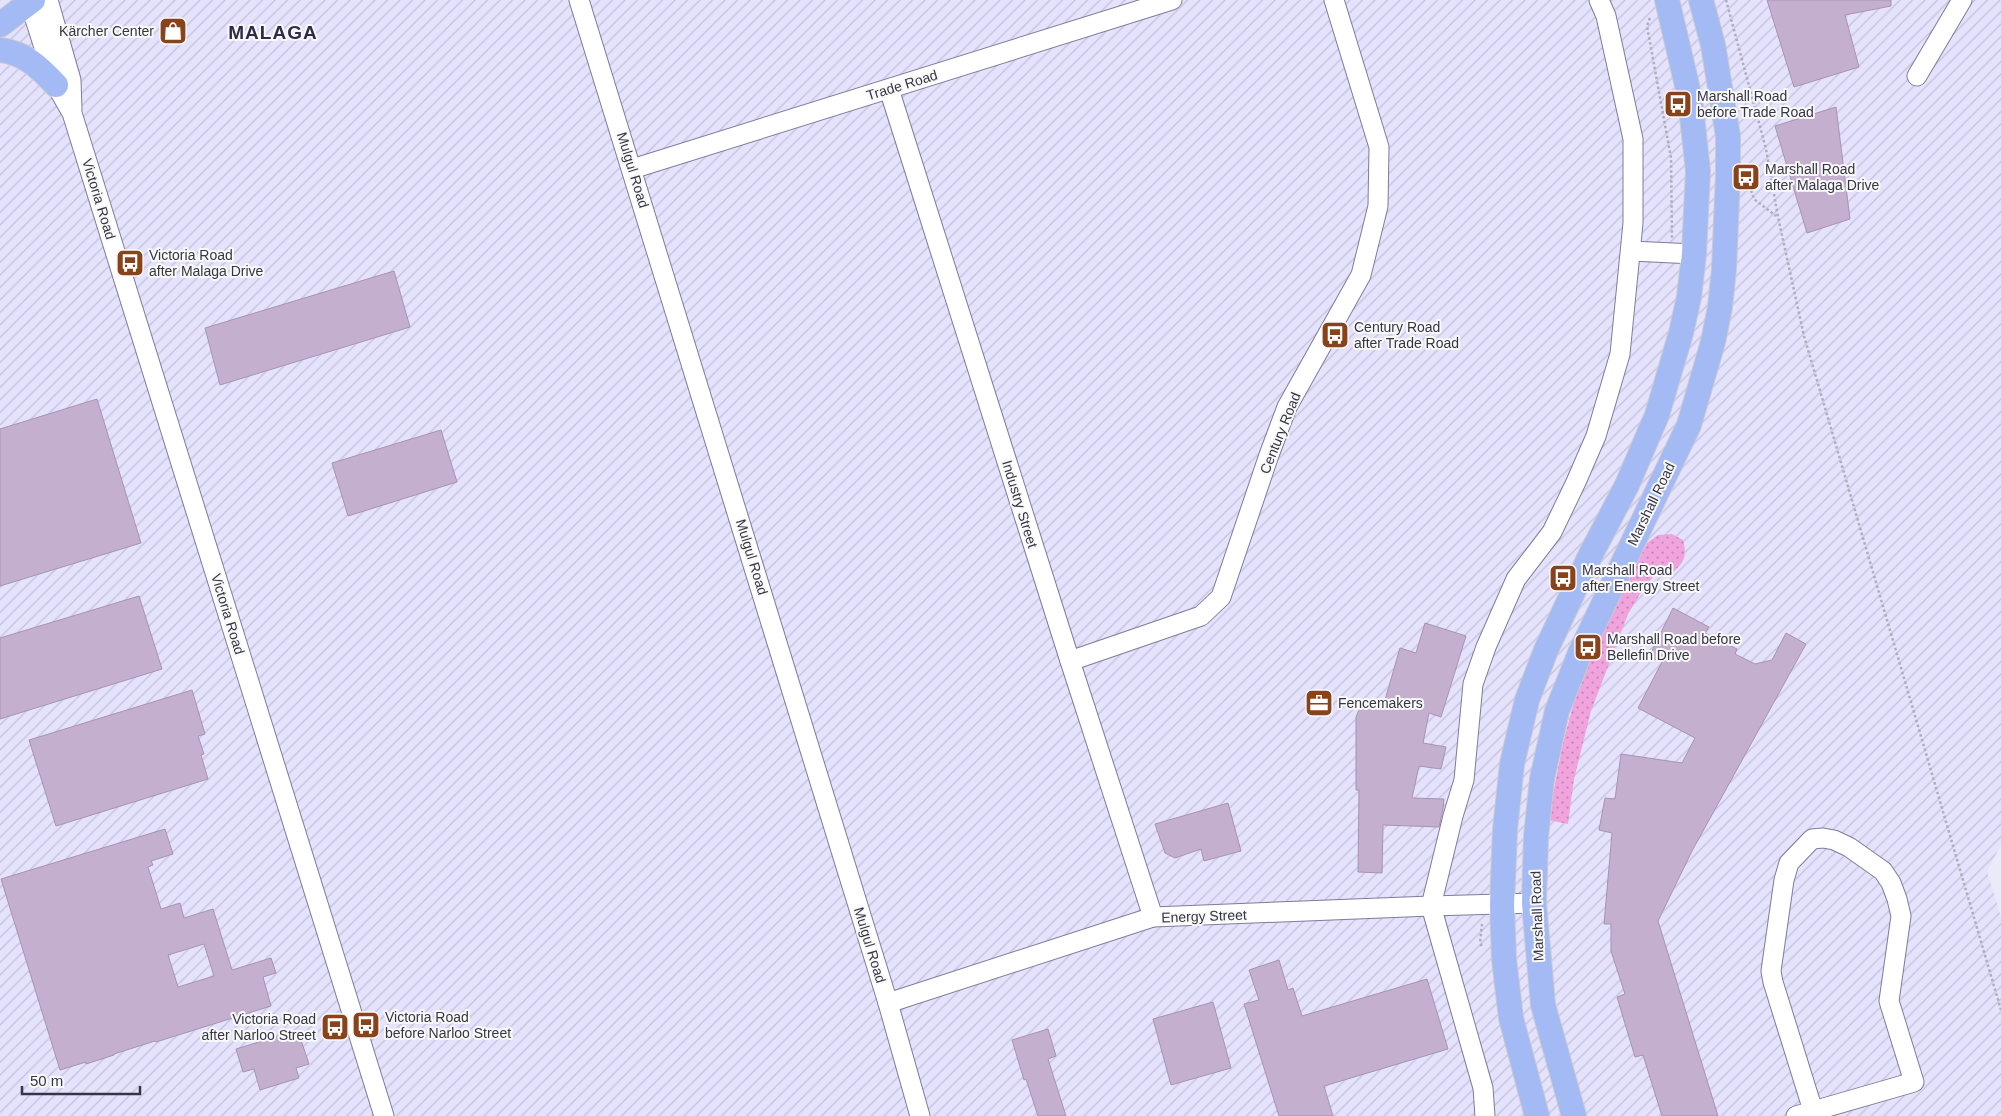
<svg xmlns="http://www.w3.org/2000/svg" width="2001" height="1116" font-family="Helvetica,sans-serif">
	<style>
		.industrial { fill: url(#industrial-furrows) }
		.grass { fill: url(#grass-dots) }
		.building { fill: #c4afcf; stroke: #a693b1; fill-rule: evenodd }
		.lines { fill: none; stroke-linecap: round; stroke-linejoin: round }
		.minor-casing { stroke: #7f7b9c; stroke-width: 21 }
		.major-casing { stroke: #cbcace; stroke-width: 26 }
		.path { stroke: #aeadbb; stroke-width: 2.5; stroke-dasharray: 2.5 2.5; stroke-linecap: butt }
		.minor { stroke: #fff; stroke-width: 19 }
		.major { stroke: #a3baf4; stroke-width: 24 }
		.labels { text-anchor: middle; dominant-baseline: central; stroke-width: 4; stroke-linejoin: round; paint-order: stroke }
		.poi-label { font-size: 14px; fill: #363543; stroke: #f9f9f9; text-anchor: start }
		.street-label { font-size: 14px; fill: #363543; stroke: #f9f9f9 }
		.district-label { font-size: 19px; font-weight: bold; letter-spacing: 1px; fill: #2f2b46; stroke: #f9f9f9 }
	</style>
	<defs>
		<pattern id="industrial-furrows" width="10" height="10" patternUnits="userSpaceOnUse" patternTransform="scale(1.25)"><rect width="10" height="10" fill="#e4e2fc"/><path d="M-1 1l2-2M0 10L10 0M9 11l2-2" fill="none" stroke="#c4c2d9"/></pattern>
		<pattern id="grass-dots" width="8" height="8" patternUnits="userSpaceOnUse" patternTransform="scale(1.25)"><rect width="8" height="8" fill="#f0a3dc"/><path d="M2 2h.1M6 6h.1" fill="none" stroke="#c386b4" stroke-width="1.8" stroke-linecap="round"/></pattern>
	</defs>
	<rect width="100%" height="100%" fill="#ebeaf9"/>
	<!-- industrial -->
	<polygon class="industrial" points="0,0 2001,0 2001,845 1987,871 2001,917 2001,1116 0,1116"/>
	<!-- grass -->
	<path class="grass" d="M1672,534l11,6c4,15 2,22 -10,32l-12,-6 -21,28 -12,20 -37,97 -17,68 -6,45 -20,-4 15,-77 14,-52 13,-37 57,-111 11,-8z"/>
	<!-- building -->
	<g class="building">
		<polygon points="1767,0 1891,0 1891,6 1845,15 1859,67 1794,87"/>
		<polygon points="1836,107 1850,219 1807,233 1775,126"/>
		<polygon points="394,271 410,327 220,385 205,328"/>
		<polygon points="97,399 141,543 0,586 0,429"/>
		<polygon points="441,430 457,482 348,516 332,463"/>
		<polygon points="139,596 162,669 0,719 0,638"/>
		<polygon points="1673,608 1709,627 1705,633 1737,649 1735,654 1755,664 1772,660 1786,633 1806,644 1692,851 1658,921 1718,1116 1662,1116 1643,1055 1635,1057 1617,997 1625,994 1611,951 1611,924 1604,924 1612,833 1599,830 1605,798 1615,799 1621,754 1682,763 1695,738 1638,708 1662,662 1649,657"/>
		<polygon points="1425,623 1466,636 1441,717 1429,713 1423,743 1446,747 1441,769 1419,766 1412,798 1444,799 1443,809 1439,827 1383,825 1382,873 1358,872 1359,790 1356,790 1356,717 1362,703 1383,707 1400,648 1416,653"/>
		<polygon points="192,690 205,734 198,736 204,754 201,755 208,779 56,826 29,740"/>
		<polygon points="1228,803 1241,851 1204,861 1201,849 1175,858 1165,853 1155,824"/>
		<path d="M165,829l8,25 -22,7 2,4 -5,2 13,42 19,-6 4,15 29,-9 19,61 39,-12 5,15 -13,4 8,29 -115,36 -1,-1 -41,13v1l-28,9v-2l-26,8 -59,-191zM204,944l10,32 -36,11 -10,-32z"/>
		<polygon points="1279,960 1288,990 1293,988 1302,1016 1427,979 1448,1049 1324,1086 1333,1116 1279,1116 1244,1004 1259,1000 1249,970"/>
		<polygon points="1213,1002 1231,1068 1171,1085 1153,1019"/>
		<polygon points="1048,1029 1056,1056 1048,1059 1066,1116 1038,1116 1026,1079 1024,1080 1012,1040"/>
		<polygon points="295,1031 297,1038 300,1037 309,1064 296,1068 299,1078 260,1090 254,1069 243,1072 236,1049"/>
	</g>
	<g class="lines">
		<defs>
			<g id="minor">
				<polyline points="29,0 56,85 72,113 384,1116"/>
				<polyline points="48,0 71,80 72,109"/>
				<polyline points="579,0 888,1003 920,1116"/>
				<polyline points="1917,76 1962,0"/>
				<polyline points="889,89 1070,661 1153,917"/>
				<polyline points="632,169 1172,0"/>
				<polyline points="1631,251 1694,254"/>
				<polyline points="1070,661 1201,616 1221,597 1269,455 1287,407 1361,275 1378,206 1379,147 1334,0"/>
				<polyline points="888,1003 1153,917 1431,906 1534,903"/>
				<polyline points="1485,1116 1483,1088 1431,906 1453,816 1464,780 1473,684 1486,647 1516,579 1552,532 1576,482 1596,436 1620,354 1633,223 1633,139 1606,16 1599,0"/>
				<polyline points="1796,1116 1914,1082 1889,1001 1901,916 1897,899 1891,883 1883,871 1849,847 1834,840 1823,838 1812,839 1789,863 1784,880 1771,971 1773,982 1810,1101 1814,1116"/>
			</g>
			<g id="major">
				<polyline points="0,25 33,0"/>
				<path d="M0,50c25,3 39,17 56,35"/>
				<polyline points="1537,1116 1511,1018 1504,959 1502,905 1505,830 1512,764 1527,700 1546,650 1591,554 1627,485 1657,415 1681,333 1689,297 1694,254 1698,171 1690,98 1667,0"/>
				<polyline points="1574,1116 1543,1005 1534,903 1536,837 1542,779 1557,711 1580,653 1689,425 1713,342 1720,307 1724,269 1728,175 1728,136 1713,45 1701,0"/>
			</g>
		</defs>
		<!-- minor casing -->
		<use href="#minor" class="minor-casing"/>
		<!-- major casing -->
		<use href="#major" class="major-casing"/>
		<!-- path -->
		<g class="path">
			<polyline points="1726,0 1766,149 1778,217 1804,336 2001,1010"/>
			<polyline points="1650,18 1647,26 1671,158 1672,238"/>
			<polyline points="1748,181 1754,199 1776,216"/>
			<polyline points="1482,924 1480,943 1483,948"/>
		</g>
		<!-- minor -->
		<use href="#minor" class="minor"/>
		<!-- major -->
		<use href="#major" class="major"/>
	</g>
	<!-- icons -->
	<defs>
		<symbol id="shop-square" viewBox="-11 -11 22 22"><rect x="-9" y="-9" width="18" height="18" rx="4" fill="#88431b" stroke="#f9f9f9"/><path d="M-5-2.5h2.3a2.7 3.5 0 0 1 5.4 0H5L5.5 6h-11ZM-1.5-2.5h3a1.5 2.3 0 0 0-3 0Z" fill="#fff"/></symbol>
		<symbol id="bus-square" viewBox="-11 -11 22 22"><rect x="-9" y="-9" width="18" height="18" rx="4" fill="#88431b" stroke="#f9f9f9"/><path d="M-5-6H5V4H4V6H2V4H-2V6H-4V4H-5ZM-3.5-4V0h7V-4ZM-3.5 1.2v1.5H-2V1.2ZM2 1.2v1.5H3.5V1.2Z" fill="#fff"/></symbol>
		<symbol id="office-square" viewBox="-11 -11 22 22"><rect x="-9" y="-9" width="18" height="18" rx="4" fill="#88431b" stroke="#f9f9f9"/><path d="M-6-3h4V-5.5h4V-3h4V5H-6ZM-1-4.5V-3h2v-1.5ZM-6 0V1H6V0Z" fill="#fff"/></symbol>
	</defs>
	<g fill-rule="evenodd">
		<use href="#shop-square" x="157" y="15" width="32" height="32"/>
		<use href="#bus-square" x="1662" y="88" width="32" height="32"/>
		<use href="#bus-square" x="1730" y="161" width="32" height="32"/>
		<use href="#bus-square" x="114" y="247" width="32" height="32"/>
		<use href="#bus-square" x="1319" y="319" width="32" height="32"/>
		<use href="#bus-square" x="1547" y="562" width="32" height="32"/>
		<use href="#bus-square" x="1572" y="631" width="32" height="32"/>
		<use href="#office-square" x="1303" y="687" width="32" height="32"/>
		<use href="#bus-square" x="350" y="1009" width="32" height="32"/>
		<use href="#bus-square" x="319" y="1011" width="32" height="32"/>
	</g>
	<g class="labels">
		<!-- poi labels -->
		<g class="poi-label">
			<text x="154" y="31" text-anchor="end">Kärcher Center</text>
			<text x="1697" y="96">Marshall Road<tspan x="1697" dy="16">before Trade Road</tspan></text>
			<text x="1765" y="169">Marshall Road<tspan x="1765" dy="16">after Malaga Drive</tspan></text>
			<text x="149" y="255">Victoria Road<tspan x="149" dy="16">after Malaga Drive</tspan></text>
			<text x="1354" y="327">Century Road<tspan x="1354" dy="16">after Trade Road</tspan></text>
			<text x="1582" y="570">Marshall Road<tspan x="1582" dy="16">after Energy Street</tspan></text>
			<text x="1607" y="639">Marshall Road before<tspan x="1607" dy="16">Bellefin Drive</tspan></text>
			<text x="1338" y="703">Fencemakers</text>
			<text x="385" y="1017">Victoria Road<tspan x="385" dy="16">before Narloo Street</tspan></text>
			<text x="316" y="1019" text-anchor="end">Victoria Road<tspan x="316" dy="16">after Narloo Street</tspan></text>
		</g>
		<!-- street labels -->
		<g class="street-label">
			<text transform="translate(902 85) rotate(-17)">Trade Road</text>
			<text transform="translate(633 170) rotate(73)">Mulgul Road</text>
			<text transform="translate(99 199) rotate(73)">Victoria Road</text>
			<text transform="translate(1280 433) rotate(-68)">Century Road</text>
			<text transform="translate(1020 504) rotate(73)">Industry Street</text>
			<text transform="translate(1651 504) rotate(-64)">Marshall Road</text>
			<text transform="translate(752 557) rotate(73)">Mulgul Road</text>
			<text transform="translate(228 614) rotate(73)">Victoria Road</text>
			<text transform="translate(1204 916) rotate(-2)">Energy Street</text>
			<text transform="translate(1537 916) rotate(-92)">Marshall Road</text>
			<text transform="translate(870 945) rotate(73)">Mulgul Road</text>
		</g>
		<!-- district labels -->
		<g class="district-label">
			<text x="273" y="32">MALAGA</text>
		</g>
	</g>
	<!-- scale -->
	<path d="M22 1086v8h118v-8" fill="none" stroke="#363543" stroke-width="2.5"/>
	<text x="30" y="1086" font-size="15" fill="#363543" stroke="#f9f9f9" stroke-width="4" paint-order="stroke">50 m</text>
</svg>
